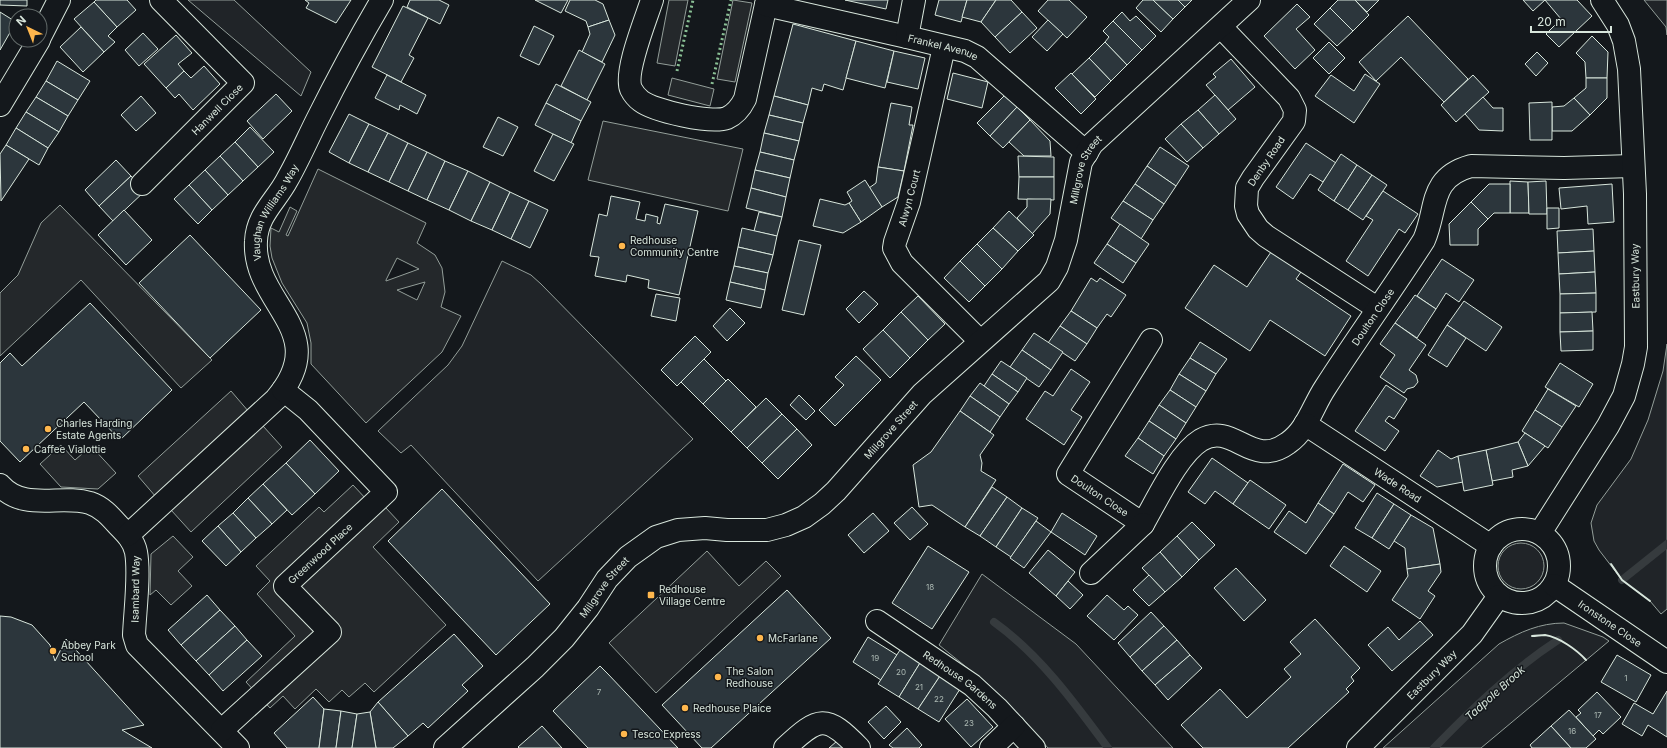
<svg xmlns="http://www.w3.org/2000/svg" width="1667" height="748" font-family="Inter,sans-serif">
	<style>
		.green { fill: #202428; stroke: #939e99 }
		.parking { fill: #24282b; stroke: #939e99; fill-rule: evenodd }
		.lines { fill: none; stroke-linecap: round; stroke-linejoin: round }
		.stream { stroke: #363b3e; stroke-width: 8 }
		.building { fill: #2c363c; stroke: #d8e6dc }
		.street-casing { stroke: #d8e6dc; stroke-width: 24 }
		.street { stroke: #14181c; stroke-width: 22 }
		.hedge { stroke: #8ac095; stroke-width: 3; stroke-dasharray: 2 3; stroke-linecap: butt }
		.wall { stroke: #d8e6dc; stroke-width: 2 }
		.poi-dot { fill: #ffb74d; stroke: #14181c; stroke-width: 1.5 }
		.labels { text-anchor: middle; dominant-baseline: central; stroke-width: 3; stroke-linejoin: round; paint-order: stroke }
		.number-label { font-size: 8px; fill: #adbab4 }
		.street-label { font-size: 10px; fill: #d8e6dc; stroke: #14181c }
		.poi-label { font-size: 10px; fill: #d8e6dc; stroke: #14181c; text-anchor: start }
		.water-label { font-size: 11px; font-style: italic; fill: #d8e6dc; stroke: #14181c }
	</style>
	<rect width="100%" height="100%" fill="#14181c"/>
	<!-- green -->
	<g class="green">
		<polygon points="188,0 234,0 311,72 301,96"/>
		<polygon points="1644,0 1667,0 1667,35 1666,27"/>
		<polygon points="502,261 531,275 541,284 693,439 538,581 411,445 401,453 378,431 448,365 462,346"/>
		<polygon points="1667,344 1667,609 1661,614 1650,601 1622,580 1599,550 1594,541 1591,523 1597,505 1631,459 1648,420 1663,371"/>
		<circle cx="1521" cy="566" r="23"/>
		<polygon points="982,574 1076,644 1173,748 1048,748 1022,718 991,687 939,645"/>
		<path d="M1564,623l39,14 6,4 -128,107h-98l116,-104c21,-12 41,-21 65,-21z"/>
	</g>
	<!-- parking -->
	<g class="parking">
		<polygon points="669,0 688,0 675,66 657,63"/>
		<polygon points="733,0 752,3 735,82 717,79"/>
		<polygon points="672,78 714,89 710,106 668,95"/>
		<polygon points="603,121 743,149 728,211 588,180"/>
		<path d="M318,169l108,54 -9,20 18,12 7,13 3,24 -4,15 20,9 -19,36 -76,71 -55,-59v-21l-4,-20 -25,-40 -10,-25 -2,-12 1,-18 8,4 11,-25 7,4 -11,24 2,1zM397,258l22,11 -33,12v-1zM425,282l-8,18 -20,-10z"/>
		<polygon points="60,205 212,360 181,388 81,280 0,356 0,293 18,275 41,223"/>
		<polygon points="231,391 249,412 156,497 138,476"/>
		<polygon points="263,426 282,447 191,532 171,510"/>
		<polygon points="61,445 75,460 91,446 116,473 98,489 61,487 40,464"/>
		<polygon points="353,485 367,500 373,494 399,522 373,547 446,625 374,692 365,683 349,697 342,690 329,702 316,689 295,709 283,696 270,708 246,682 295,636 257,594 270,581 256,566 319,507 324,512"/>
		<polygon points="173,536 193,557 178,571 192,586 171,605 156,590 150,595 151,554"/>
		<polygon points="707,551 739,586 766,561 781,576 656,693 609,643"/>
	</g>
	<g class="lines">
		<!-- stream -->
		<g class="stream">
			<polyline points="1622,580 1667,544"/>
			<path d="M994,622c46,33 80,80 114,126"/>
			<path d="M1434,748c38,-39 78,-78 124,-108"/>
		</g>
	</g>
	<!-- building -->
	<g class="building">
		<polygon points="0,0 27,0 27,6 0,5"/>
		<polygon points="96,0 127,0 136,10 117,27 94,2"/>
		<polygon points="305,0 351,0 336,23 306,8 309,3"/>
		<polygon points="410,0 439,0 449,5 440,24 407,7"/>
		<polygon points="535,0 568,0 561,13"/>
		<polygon points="570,0 595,0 603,4 609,20 588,27 586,21 565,11"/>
		<polygon points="845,0 888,0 886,9"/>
		<polygon points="939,0 967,0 961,22 935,15"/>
		<polygon points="967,0 996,0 981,22 962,17"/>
		<polygon points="996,0 1011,0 1022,12 995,37 981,22"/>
		<polygon points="1048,0 1069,0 1087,17 1067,38 1038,11"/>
		<polygon points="1143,0 1153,0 1173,19 1161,32 1136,8"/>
		<polygon points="1153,0 1178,0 1185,7 1173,19"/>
		<polygon points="1178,0 1192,0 1185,7"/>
		<polygon points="1338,0 1355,0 1369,15 1353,31 1330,8"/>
		<polygon points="1355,0 1379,0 1367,12"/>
		<polygon points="1523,0 1545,0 1533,11"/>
		<polygon points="1545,0 1577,0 1592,16 1559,47 1546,34 1561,19"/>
		<polygon points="94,2 117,27 108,36 115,42 104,52 74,19"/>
		<polygon points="1297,4 1310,17 1296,29 1315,50 1295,69 1264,36"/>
		<polygon points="403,6 428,18 409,55 414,58 401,82 372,67"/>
		<polygon points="1330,8 1353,31 1337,46 1314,24"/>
		<polygon points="0,12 16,22 0,50"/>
		<polygon points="1022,12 1037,28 1010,53 995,37"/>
		<polygon points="1122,12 1130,21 1136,16 1156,36 1142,50 1113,21"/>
		<polygon points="1408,16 1468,79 1444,102 1401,57 1376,81 1359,62"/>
		<polygon points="609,20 615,35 602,62 582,52 590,34 588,27"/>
		<polygon points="1048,20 1063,34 1047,51 1032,37"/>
		<polygon points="1113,21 1142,50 1127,65 1105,42 1109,37 1103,31"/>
		<polygon points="793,24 856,41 843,90 824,84 822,91 812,88 808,105 774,96"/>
		<polygon points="534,26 554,36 539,65 520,56"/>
		<polygon points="81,27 104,52 83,72 60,47"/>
		<polygon points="143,33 158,49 139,66 125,50"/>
		<polygon points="176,35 192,53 178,64 184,71 166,88 144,64"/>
		<polygon points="1592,36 1608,52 1607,78 1586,78 1585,62 1576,53"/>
		<polygon points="856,41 894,51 885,88 846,78"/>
		<polygon points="1105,42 1127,65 1111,81 1089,58"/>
		<polygon points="1329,42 1345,58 1329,74 1313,58"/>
		<polygon points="579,50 605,64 587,100 561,86"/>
		<polygon points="894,51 925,58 918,89 887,82"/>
		<polygon points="1537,52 1548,63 1536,76 1525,64"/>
		<polygon points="1089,58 1111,81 1095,97 1072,74"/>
		<polygon points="1231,59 1255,87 1228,110 1206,85 1216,77 1213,74"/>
		<polygon points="57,61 90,81 78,100 46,81"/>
		<polygon points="204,66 220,84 193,110 179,94 175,98 166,88 184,71 191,78"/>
		<polygon points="953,73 988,82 982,108 947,99"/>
		<polygon points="1071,73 1096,99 1081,114 1055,88"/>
		<polygon points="1365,74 1380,84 1354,123 1315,96 1331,75 1354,91"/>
		<polygon points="387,75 426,95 417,114 400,105 399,110 375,98"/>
		<polygon points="1473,75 1489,92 1456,122 1441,105"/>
		<polygon points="1586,78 1607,78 1607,98 1590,115 1574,98 1586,88"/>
		<polygon points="46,81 78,100 68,116 36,97"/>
		<polygon points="556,84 591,102 581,121 546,103"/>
		<polygon points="276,94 292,111 263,139 247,121"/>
		<polygon points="1005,95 1017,107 990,136 977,123"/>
		<polygon points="1215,95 1236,119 1219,134 1198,110"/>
		<polygon points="141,96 156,113 136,131 121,115"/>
		<polygon points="774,96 808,105 803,123 769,115"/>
		<polygon points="36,97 68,116 59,132 26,112"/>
		<polygon points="1483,97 1493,108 1503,108 1503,131 1479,130 1465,114"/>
		<polygon points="1574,98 1590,115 1572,131 1552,131 1552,107 1564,106"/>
		<polygon points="1552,102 1552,140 1530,140 1529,103"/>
		<polygon points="546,103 581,121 571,143 535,125"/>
		<polygon points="891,103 912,107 909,125 913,125 904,171 878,167"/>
		<polygon points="1017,107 1030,120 1003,148 990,136"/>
		<polygon points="1198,110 1219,134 1203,148 1181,124"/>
		<polygon points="26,112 59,132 48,148 16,128"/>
		<polygon points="349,114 369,124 349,163 329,152"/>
		<polygon points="769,115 803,123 799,141 764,133"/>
		<polygon points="498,117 518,127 503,156 483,147"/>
		<polygon points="1030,120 1050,141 1051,156 1024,156 1009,142"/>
		<polygon points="369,124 388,133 368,172 349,163"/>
		<polygon points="1181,124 1203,148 1187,162 1165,139"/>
		<polygon points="250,127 274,152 258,167 235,142"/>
		<polygon points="16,128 48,148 39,165 6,145"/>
		<polygon points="388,133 408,143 389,182 368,172"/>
		<polygon points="764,133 799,141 794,160 760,152"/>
		<polygon points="553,134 574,144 554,181 534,171"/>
		<polygon points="235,142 258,167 243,181 220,156"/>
		<polygon points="408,143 427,152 408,191 389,182"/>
		<polygon points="1306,143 1336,163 1323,182 1310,174 1293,199 1276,187"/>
		<polygon points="6,145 29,159 1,201 0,154"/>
		<polygon points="1160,147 1189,166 1176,186 1147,166"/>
		<polygon points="427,152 445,161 427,200 408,191"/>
		<polygon points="760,152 794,160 790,178 755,170"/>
		<polygon points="1341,154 1357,165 1334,201 1318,190"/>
		<polygon points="220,156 243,181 228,195 205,170"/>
		<polygon points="1018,156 1054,157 1054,177 1019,177"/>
		<polygon points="116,160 131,176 99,206 85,190"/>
		<polygon points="445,161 468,171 449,210 427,200"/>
		<polygon points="1357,165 1372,175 1348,210 1334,201"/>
		<polygon points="1147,166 1176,186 1164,204 1135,184"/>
		<polygon points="878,167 904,171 898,197 882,207 869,188 876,183"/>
		<polygon points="205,170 228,195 212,210 189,185"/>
		<polygon points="755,170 790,178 786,197 751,188"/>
		<polygon points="468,171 490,182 471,221 449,210"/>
		<polygon points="1372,175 1387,185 1363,220 1348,210"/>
		<polygon points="131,176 145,191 113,221 99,206"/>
		<polygon points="1019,177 1054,177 1054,200 1018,199"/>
		<polygon points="865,180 882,207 861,222 849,203 852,201 847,192"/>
		<polygon points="1510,181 1528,182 1529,213 1510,213"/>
		<polygon points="1546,181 1547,214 1529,214 1528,182"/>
		<polygon points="490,182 510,192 492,230 471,221"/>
		<polygon points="1135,184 1164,204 1153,220 1123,201"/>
		<polygon points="1489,184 1510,184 1510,213 1494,213 1488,219 1471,202"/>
		<polygon points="1612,184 1614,222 1588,224 1587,206 1561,209 1559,188"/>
		<polygon points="189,185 212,210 198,224 174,199"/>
		<polygon points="751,188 786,197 782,217 746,208"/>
		<polygon points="1383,191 1418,214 1405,233 1399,229 1368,276 1346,261 1373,220 1366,216"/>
		<polygon points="510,192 529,201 511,239 492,230"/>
		<polygon points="611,196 640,202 636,219 645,221 646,214 658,217 657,223 660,224 665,204 698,211 679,295 648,288 649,280 627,275 626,282 595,276 599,257 590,256 599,214 607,216"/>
		<polygon points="820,199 845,205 849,203 861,222 843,233 813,226"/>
		<polygon points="1027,199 1051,199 1050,214 1032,234 1017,218 1027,207"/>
		<polygon points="529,201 548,210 530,248 511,239"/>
		<polygon points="1123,201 1153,220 1141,239 1111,218"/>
		<polygon points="1471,202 1488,219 1478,229 1478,245 1450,245 1449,224"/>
		<polygon points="1547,208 1559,208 1559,228 1547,229"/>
		<polygon points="124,210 152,240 126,265 98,235"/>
		<polygon points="1009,211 1034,235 1018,251 993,228"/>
		<polygon points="759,212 782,217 777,236 754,231"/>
		<polygon points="1120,224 1149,244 1136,263 1107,244"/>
		<polygon points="742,228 777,236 773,255 738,247"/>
		<polygon points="993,228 1018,251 1002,269 977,244"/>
		<polygon points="1593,229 1594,251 1558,253 1557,231"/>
		<polygon points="190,235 261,310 210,358 139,283"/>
		<polygon points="799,240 821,245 804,315 782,310"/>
		<polygon points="977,244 1002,269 985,286 960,261"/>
		<polygon points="1107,244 1136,263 1123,283 1094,263"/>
		<polygon points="738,247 773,255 768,273 734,266"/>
		<polygon points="1594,251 1595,272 1559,274 1558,253"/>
		<polygon points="1271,252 1301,272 1296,279 1351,316 1325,356 1270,320 1250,351 1185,308 1214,265 1247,287"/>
		<polygon points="1442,259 1474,280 1459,302 1446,293 1436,309 1417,296"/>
		<polygon points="960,261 985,286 969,302 944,278"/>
		<polygon points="734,266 768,273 765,290 730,282"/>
		<polygon points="1595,272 1596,293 1560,294 1559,274"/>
		<polygon points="1091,278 1097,282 1100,278 1126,295 1111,317 1107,314 1097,328 1071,311"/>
		<polygon points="730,282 765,290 761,308 726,300"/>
		<polygon points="864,291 878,304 859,323 846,309"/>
		<polygon points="1596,293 1596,312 1560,313 1560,294"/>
		<polygon points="656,294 680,298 676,321 651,316"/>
		<polygon points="1415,295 1436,309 1417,338 1395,323"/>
		<polygon points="918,296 945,324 928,340 901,312"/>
		<polygon points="1464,301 1502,327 1486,351 1447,325"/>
		<polygon points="90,303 172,390 120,440 84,402 20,462 0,441 0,363 10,353 22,366"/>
		<polygon points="730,308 745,323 727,341 713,326"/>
		<polygon points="1071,311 1097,328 1087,344 1060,326"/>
		<polygon points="901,312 928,340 910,358 883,330"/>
		<polygon points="1592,312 1593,331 1560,332 1560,313"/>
		<polygon points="1395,323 1426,345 1409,370 1416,375 1418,382 1414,387 1407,389 1404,393 1380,377 1395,355 1380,344"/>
		<polygon points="1447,325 1466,338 1447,367 1428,355"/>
		<polygon points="1060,326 1087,344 1075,361 1048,343"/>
		<polygon points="883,330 910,358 890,378 863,349"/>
		<polygon points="1593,331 1593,350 1561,351 1560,332"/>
		<polygon points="1034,333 1063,352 1051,370 1022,350"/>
		<polygon points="695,336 711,352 677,386 661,370"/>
		<polygon points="1200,342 1227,359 1216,374 1190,358"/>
		<polygon points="1022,350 1051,370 1039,387 1010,367"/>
		<polygon points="856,356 881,380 835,426 819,410 844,385 835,377"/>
		<polygon points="1190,358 1216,374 1206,391 1179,374"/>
		<polygon points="704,359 726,381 703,404 681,382"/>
		<polygon points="1001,361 1027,378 1018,392 992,374"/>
		<polygon points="1560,363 1593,384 1579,407 1545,387"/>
		<polygon points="1071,369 1090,382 1071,410 1082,417 1064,445 1026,419 1045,391 1053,396"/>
		<polygon points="992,374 1018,392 1009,404 984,386"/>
		<polygon points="1179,374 1206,391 1196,407 1170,390"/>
		<polygon points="728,379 756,407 731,432 703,404"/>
		<polygon points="980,383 1009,404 1000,417 970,396"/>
		<polygon points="1386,385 1407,399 1394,419 1389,416 1385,421 1399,431 1385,451 1355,431"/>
		<polygon points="1548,389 1576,406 1562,427 1535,410"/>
		<polygon points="1170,390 1196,407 1186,423 1159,405"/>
		<polygon points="799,395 815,411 806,420 790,405"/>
		<polygon points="970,396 1000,417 990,432 960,411"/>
		<polygon points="766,398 782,414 747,448 731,432"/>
		<polygon points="1159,405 1186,423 1176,439 1149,421"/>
		<polygon points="1535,410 1562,427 1548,448 1522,431"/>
		<polygon points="960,411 994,435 980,455 982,463 981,471 996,480 965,527 932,505 919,507 913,465 931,452"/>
		<polygon points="782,414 797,429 762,463 747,448"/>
		<polygon points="1149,421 1176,439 1164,456 1138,438"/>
		<polygon points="797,429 812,445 778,479 762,463"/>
		<polygon points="1525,433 1545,446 1528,466 1518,442"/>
		<polygon points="1138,438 1164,456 1153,474 1125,456"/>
		<polygon points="310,440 339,471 315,494 286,463"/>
		<polygon points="1518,442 1528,466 1512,470 1513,477 1492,481 1486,450"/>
		<polygon points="1438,450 1451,459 1458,456 1463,482 1437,487 1420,476"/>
		<polygon points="1486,450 1493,485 1464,491 1458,456"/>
		<polygon points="1212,458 1248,483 1233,504 1215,491 1205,504 1188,492"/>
		<polygon points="286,463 315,494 292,515 263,484"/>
		<polygon points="1343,464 1375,485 1363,502 1348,492 1334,514 1318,503"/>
		<polygon points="1250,480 1286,505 1269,529 1233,504"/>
		<polygon points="263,484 287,510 272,524 248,498"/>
		<polygon points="992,487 1007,497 980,536 965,527"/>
		<polygon points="442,489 550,604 496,655 388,541"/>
		<polygon points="1377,493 1394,504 1372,538 1355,528"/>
		<polygon points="1007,497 1022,508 996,547 980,536"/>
		<polygon points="248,498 272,524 256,538 233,513"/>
		<polygon points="1318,503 1334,514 1306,554 1274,532 1289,511 1306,523"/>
		<polygon points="1394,504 1411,515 1389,549 1372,538"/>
		<polygon points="912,507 928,524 910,540 894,523"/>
		<polygon points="1022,508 1038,518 1011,557 996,547"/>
		<polygon points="233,513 256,538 241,552 218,526"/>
		<polygon points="873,513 889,531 864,553 848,535"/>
		<polygon points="1062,513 1097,536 1085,555 1051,532"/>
		<polygon points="1411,515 1433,528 1440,564 1407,569 1405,548 1394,541"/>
		<polygon points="1036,521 1051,532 1024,568 1010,558"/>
		<polygon points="1192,522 1215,545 1199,560 1177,536"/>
		<polygon points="218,526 241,552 226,566 202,541"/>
		<polygon points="1177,536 1199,560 1182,577 1160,552"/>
		<polygon points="928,546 969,572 932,629 892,603"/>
		<polygon points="1344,546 1381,571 1367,592 1330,566"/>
		<polygon points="1048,550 1075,572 1056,596 1029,573"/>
		<polygon points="1160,552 1182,577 1165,592 1142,568"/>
		<polygon points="1440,564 1441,572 1428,591 1435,596 1420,619 1392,600 1408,576 1407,569"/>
		<polygon points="1236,568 1266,600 1244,621 1214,588"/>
		<polygon points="1149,575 1165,592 1149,606 1133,590"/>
		<polygon points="1068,581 1083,595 1070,609 1056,596"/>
		<polygon points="787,590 831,638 711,748 702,748 662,705"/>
		<polygon points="207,595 220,610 181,645 168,630"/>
		<polygon points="1107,595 1124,610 1128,606 1138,615 1114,640 1087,616"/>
		<polygon points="220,610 235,626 196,661 181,645"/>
		<polygon points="1151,612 1164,626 1130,657 1118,643"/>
		<polygon points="0,616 11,617 32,625 50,645 55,661 66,639 144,725 122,730 152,748 0,748"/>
		<polygon points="1315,619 1360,668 1351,677 1354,681 1346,689 1349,692 1288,748 1203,748 1181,725 1220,689 1247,718 1291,677 1284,669 1301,654 1290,642"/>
		<polygon points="1420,621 1433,635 1392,671 1368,645 1388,627 1399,640"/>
		<polygon points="235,626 247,640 209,675 196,661"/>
		<polygon points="1164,626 1177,640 1142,671 1130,657"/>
		<polygon points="454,634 483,666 462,685 468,691 428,728 423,723 408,736 378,702"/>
		<polygon points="868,637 897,655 881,680 853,662"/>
		<polygon points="247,640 262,656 223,691 209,675"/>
		<polygon points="1177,640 1190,655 1155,685 1142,671"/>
		<polygon points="900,650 920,663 899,697 878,684"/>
		<polygon points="1190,655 1202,668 1168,700 1155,685"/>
		<polygon points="1617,655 1651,675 1636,702 1601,682"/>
		<polygon points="920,663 940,676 918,709 899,697"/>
		<polygon points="600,666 608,674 678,748 588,748 553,711"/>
		<polygon points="940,676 960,689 939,722 918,709"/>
		<polygon points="1667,691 1667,737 1648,725 1642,736 1622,724 1634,703 1653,714"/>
		<polygon points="1597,692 1621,717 1603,734 1599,730 1593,736 1576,717 1581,713 1578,710"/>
		<polygon points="313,697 324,709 319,748 287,748 274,733"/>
		<polygon points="967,699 993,727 971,747 945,719"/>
		<polygon points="378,702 408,736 393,748 376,748 370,712"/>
		<polygon points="886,706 901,722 884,739 868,722"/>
		<polygon points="324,709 341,711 336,748 319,748"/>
		<polygon points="1569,710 1596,739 1586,748 1571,748 1551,726"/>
		<polygon points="341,711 357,714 352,748 336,748"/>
		<polygon points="370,712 376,748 352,748 357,714"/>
		<polygon points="542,726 562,748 519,748 518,747"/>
		<polygon points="1551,726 1571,748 1532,748 1530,745"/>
		<polygon points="907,728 922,745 919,748 893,748 889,745"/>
		<polygon points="837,741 844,748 829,748"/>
	</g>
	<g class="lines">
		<defs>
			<g id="street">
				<path d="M652,0c-6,19 -28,72 -21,89 2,4 6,9 10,12 13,10 70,23 86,17 9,-4 14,-11 18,-19l22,-99"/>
				<path id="s1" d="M766,5l141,32 58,14 12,6 110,96"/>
				<polyline points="1221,27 1289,98 1295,110 1294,121 1253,178 1247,188 1246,206 1248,214 1258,229 1266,236 1377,308"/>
				<polyline points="40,37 59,0"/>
				<polyline points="907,37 914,0"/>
				<polyline points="944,47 909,202 895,242 894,248 902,263 980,341"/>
				<polyline points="0,105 39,40"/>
				<path id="s2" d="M142,184l101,-101 -82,-83"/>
				<path id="s3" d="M1151,340l-83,134 75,50c14,-24 35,-70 58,-84 33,-19 50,30 87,3 19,-13 25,-37 37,-55 32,-50 67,-98 99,-148 14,-32 4,-62 47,-74l93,2 69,-2"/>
				<path id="s4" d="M1305,424l186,122"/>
				<path d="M0,485c24,27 60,9 90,18 12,4 20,13 28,22 8,8 16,16 18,27 4,22 -1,59 -2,83l3,10 101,103"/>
				<circle cx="1522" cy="566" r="37"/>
				<polyline points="1540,533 1608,426 1624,396 1633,364 1636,347 1635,194 1629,69 1624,41 1618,25 1602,0"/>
				<path id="s5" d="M128,535l148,-136c58,-68 -24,-95 -20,-158 1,-26 20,-40 31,-61 11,-19 20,-40 30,-60 20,-40 42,-81 65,-120"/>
				<polyline points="1091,573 1143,524"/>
				<path id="s6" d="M1554,585l113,77"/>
				<path id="s7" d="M877,621l95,64 25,23 37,40"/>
				<path id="s8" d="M222,730l108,-98 -45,-46 101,-94 -78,-82 -25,-20"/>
				<path id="s9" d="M445,748l90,-81 29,-29 24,-30 19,-29 21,-22 28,-20 22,-7 27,-2 22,2h40l19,-5 18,-8 18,-13 14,-13 86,-97 127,-113 8,-14 9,-27 15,-78 11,-18 157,-144"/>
				<path d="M785,748c34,-32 41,-34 74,0"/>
				<polyline points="991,748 1014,726"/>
				<path id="s10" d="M1358,748l114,-114 27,-38"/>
			</g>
		</defs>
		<!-- street casing -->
		<use href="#street" class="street-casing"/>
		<!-- street -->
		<use href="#street" class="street"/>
		<!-- hedge -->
		<g class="hedge">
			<polyline points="677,71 693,0"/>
			<polyline points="712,84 731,0"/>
		</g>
		<!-- wall -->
		<g class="wall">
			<polyline points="1611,564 1622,580 1650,601"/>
			<path d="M1532,636c4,0 9,-1 13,-1 14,2 32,15 41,25"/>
		</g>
	</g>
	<!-- markers -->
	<g class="poi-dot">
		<circle cx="622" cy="246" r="4"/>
		<circle cx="48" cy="429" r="4"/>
		<circle cx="26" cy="449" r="4"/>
		<rect x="647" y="591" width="8" height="8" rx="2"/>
		<circle cx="760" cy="638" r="4"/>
		<circle cx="53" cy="651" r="4"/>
		<circle cx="718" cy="677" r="4"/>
		<circle cx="685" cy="708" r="4"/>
		<circle cx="624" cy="734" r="4"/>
	</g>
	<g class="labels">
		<!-- number labels -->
		<g class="number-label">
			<text x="930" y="587">18</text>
			<text x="875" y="658">19</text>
			<text x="901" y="672">20</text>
			<text x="1626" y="678">1</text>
			<text x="919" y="687">21</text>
			<text x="599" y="692">7</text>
			<text x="939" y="699">22</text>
			<text x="1598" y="715">17</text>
			<text x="969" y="723">23</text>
			<text x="1572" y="731">16</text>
		</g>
		<!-- street labels -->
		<g class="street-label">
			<text stroke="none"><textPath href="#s1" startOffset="182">Frankel Avenue</textPath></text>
			<text stroke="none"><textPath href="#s2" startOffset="106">Hanwell Close</textPath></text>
			<text transform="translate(1266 161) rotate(-56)">Denby Road</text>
			<text stroke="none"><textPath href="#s9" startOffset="911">Millgrove Street</textPath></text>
			<text transform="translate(909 198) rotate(-75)">Alwyn Court</text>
			<text stroke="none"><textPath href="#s5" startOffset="407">Vaughan Williams Way</textPath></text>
			<text transform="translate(1635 276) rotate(-91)">Eastbury Way</text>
			<text stroke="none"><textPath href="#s3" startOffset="596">Doulton Close</textPath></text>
			<text stroke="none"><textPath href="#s9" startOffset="575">Millgrove Street</textPath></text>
			<text stroke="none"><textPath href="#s4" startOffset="111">Wade Road</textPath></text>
			<text stroke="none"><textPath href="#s3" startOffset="196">Doulton Close</textPath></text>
			<text stroke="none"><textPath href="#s8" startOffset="258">Greenwood Place</textPath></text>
			<text stroke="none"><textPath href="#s9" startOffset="227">Millgrove Street</textPath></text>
			<text transform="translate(135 589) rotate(-89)">Isambard Way</text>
			<text stroke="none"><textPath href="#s6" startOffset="68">Ironstone Close</textPath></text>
			<text stroke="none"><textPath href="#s10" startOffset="104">Eastbury Way</textPath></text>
			<text stroke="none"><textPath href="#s7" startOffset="102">Redhouse Gardens</textPath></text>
		</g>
		<!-- poi labels -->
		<g class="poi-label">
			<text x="630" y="240">Redhouse<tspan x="630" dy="12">Community Centre</tspan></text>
			<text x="56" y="423">Charles Harding<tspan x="56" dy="12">Estate Agents</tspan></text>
			<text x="34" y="449">Caffee Vialottie</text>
			<text x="659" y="589">Redhouse<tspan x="659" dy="12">Village Centre</tspan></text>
			<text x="768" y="638">McFarlane</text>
			<text x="61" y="645">Abbey Park<tspan x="61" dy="12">School</tspan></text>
			<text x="726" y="671">The Salon<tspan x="726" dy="12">Redhouse</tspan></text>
			<text x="693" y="708">Redhouse Plaice</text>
			<text x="632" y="734">Tesco Express</text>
		</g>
		<!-- water labels -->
		<g class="water-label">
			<text transform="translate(1495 693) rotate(-42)">Tadpole Brook</text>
		</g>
	</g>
	<!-- north arrow -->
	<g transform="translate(28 28) rotate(317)"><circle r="19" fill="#14181c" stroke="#626a69"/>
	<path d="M0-3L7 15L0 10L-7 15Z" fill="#ffb74d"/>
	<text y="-6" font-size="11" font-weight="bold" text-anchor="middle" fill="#d8e6dc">N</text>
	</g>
	<!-- scale -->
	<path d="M1531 26v6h80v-6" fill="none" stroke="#d8e6dc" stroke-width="2"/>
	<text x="1537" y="26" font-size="12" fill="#d8e6dc" stroke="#14181c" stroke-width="3" paint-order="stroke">20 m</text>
</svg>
